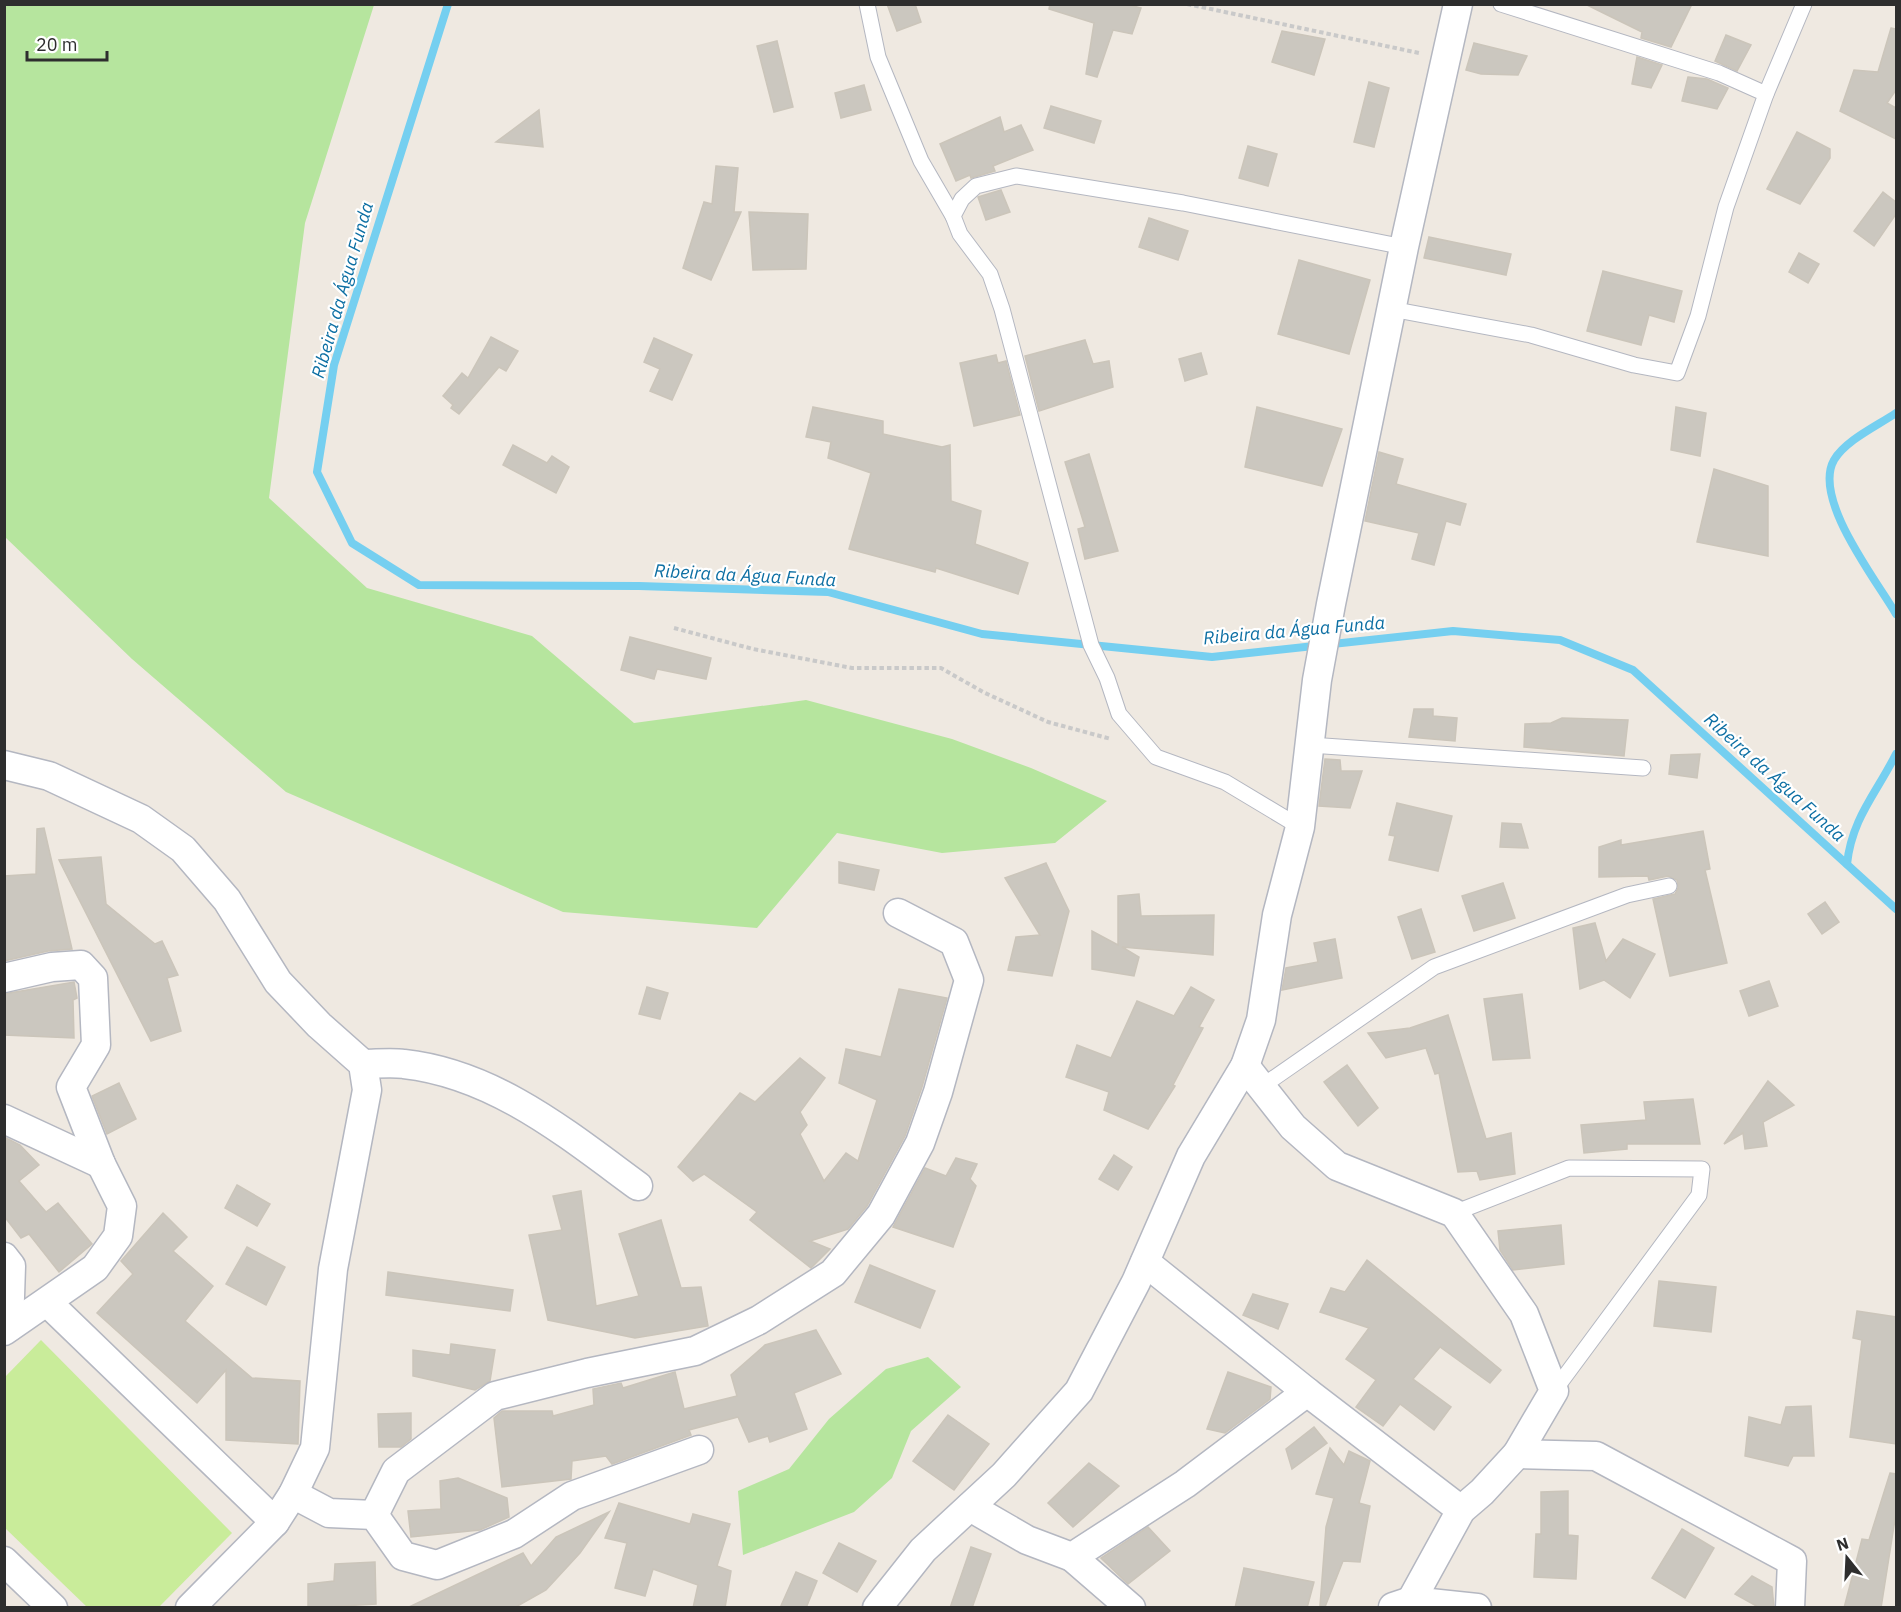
<svg xmlns="http://www.w3.org/2000/svg" width="1901" height="1612" font-family="'IBM Plex Sans',sans-serif">
	<style>
		.green { fill: #b6e59e }
		.pitch { fill: #c9ec9a }
		.lines { fill: none; stroke-linecap: round; stroke-linejoin: round }
		.stream { stroke: #75cff0; stroke-width: 8 }
		.building { fill: #cbc7bf; stroke: #cbc5ba; stroke-width: 1.5 }
		.service-casing { stroke: #b4b7c1; stroke-width: 17 }
		.minor-casing { stroke: #b4b7c1; stroke-width: 31 }
		.path { stroke: #c9c9c9; stroke-width: 4; stroke-dasharray: 4.5 3; stroke-linecap: butt }
		.service { stroke: #fff; stroke-width: 15 }
		.minor { stroke: #fff; stroke-width: 28 }
		.labels { text-anchor: middle; dominant-baseline: central; stroke-width: 4.5; stroke-linejoin: round; paint-order: stroke }
		.water-label { font-size: 18px; font-style: italic; fill: #0d6fa3; stroke: #fff }
	</style>
	<rect width="100%" height="100%" fill="#efe9e1"/>
	<!-- green -->
	<g class="green">
		<polygon points="4,5 374,5 305,223 269,498 367,588 532,636 634,723 806,700 952,739 1031,768 1107,801 1055,843 942,853 837,833 757,928 563,912 286,792 132,659 5,537"/>
		<polygon points="928,1357 961,1387 911,1431 892,1478 854,1512 743,1555 738,1491 789,1469 829,1419 886,1369"/>
	</g>
	<!-- pitch -->
	<polygon class="pitch" points="41,1340 232,1533 159,1607 87,1607 5,1528 5,1377"/>
	<g class="lines">
		<!-- stream -->
		<g class="stream">
			<polyline points="448,4 334,365 317,472 352,543 419,585 639,586 828,592 982,634 1212,657 1453,631 1560,640 1633,670 1896,909"/>
			<path d="M1896,413c-19,13 -50,27 -62,47 -22,39 43,121 62,154"/>
			<path d="M1847,864c5,-46 29,-70 49,-110"/>
		</g>
	</g>
	<!-- building -->
	<g class="building">
		<polygon points="887,4 915,4 921,22 897,31"/>
		<polygon points="1050,4 1126,4 1141,8 1132,34 1113,30 1097,77 1086,74 1094,23 1049,9"/>
		<polygon points="1585,4 1692,4 1671,47 1641,38 1642,32"/>
		<polygon points="1891,28 1896,29 1896,90 1887,103 1896,108 1896,139 1840,111 1854,70 1878,72"/>
		<polygon points="1282,31 1325,39 1314,75 1272,62"/>
		<polygon points="1726,35 1751,45 1737,71 1715,61"/>
		<polygon points="777,41 793,107 774,112 757,46"/>
		<polygon points="1474,43 1527,56 1518,75 1481,74 1466,70"/>
		<polygon points="1637,57 1662,65 1651,88 1632,84"/>
		<polygon points="1688,77 1707,79 1728,88 1717,109 1682,101"/>
		<polygon points="1369,82 1389,88 1374,147 1354,142"/>
		<polygon points="864,85 871,110 841,118 835,93"/>
		<polygon points="1051,106 1101,121 1094,143 1044,128"/>
		<polygon points="539,110 543,147 496,142"/>
		<polygon points="1000,117 1004,132 1021,125 1033,150 993,166 995,171 971,178 970,175 956,181 940,144"/>
		<polygon points="1797,132 1830,149 1830,158 1800,204 1767,189"/>
		<polygon points="1248,146 1277,154 1268,186 1239,178"/>
		<polygon points="716,166 738,168 734,212 741,212 711,280 683,268 704,202 712,204"/>
		<polygon points="1001,190 1010,212 986,220 978,197"/>
		<polygon points="1883,192 1896,202 1896,214 1874,246 1854,231"/>
		<polygon points="749,212 808,214 806,269 753,270"/>
		<polygon points="1149,218 1188,231 1178,260 1139,247"/>
		<polygon points="1429,237 1511,254 1506,275 1424,258"/>
		<polygon points="1799,253 1819,264 1808,283 1789,272"/>
		<polygon points="1299,260 1370,280 1349,354 1278,334"/>
		<polygon points="1603,271 1682,291 1674,322 1649,315 1641,345 1587,331"/>
		<polygon points="491,337 518,351 506,371 499,367 459,414 451,408 453,405 443,396 462,373 468,378"/>
		<polygon points="654,338 692,355 672,400 650,391 660,369 644,362"/>
		<polygon points="1085,340 1093,364 1109,361 1113,387 1039,411 1025,356"/>
		<polygon points="1201,353 1207,374 1185,381 1179,359"/>
		<polygon points="996,355 998,363 1006,361 1020,415 974,426 960,363"/>
		<polygon points="813,407 883,421 883,434 942,447 950,445 951,501 981,511 975,544 1028,563 1018,594 936,568 935,572 849,549 871,473 828,458 831,442 806,437"/>
		<polygon points="1257,407 1342,429 1322,486 1245,467"/>
		<polygon points="1676,407 1706,413 1700,456 1671,450"/>
		<polygon points="513,445 547,463 552,456 569,467 556,493 503,465"/>
		<polygon points="1379,452 1403,459 1396,484 1466,504 1460,525 1446,521 1434,565 1412,559 1419,533 1365,521"/>
		<polygon points="1089,454 1118,551 1085,559 1078,529 1085,527 1065,462"/>
		<polygon points="1714,469 1768,486 1768,556 1697,542"/>
		<polygon points="630,637 711,658 706,679 657,669 654,679 621,670"/>
		<polygon points="1414,709 1433,709 1433,716 1457,718 1455,741 1409,737"/>
		<polygon points="1562,718 1628,720 1624,756 1524,747 1525,724 1551,723"/>
		<polygon points="1700,754 1697,778 1669,774 1671,755"/>
		<polygon points="1325,759 1340,760 1341,771 1362,771 1350,808 1319,806"/>
		<polygon points="1397,803 1452,816 1438,871 1389,860 1395,836 1389,835"/>
		<polygon points="1502,823 1521,824 1528,848 1500,847"/>
		<polygon points="44,828 72,949 48,951 4,961 4,876 36,874 37,829"/>
		<polygon points="1703,831 1710,869 1705,870 1727,963 1670,976 1653,899 1675,894 1678,888 1677,880 1668,876 1649,880 1648,876 1599,877 1599,847 1621,840 1621,845"/>
		<polygon points="101,857 106,904 155,944 162,941 178,975 167,978 181,1031 151,1041 59,860"/>
		<polygon points="839,862 879,870 874,890 839,883"/>
		<polygon points="1046,863 1069,911 1052,976 1008,970 1016,937 1040,935 1005,878"/>
		<polygon points="1503,883 1515,918 1474,931 1462,896"/>
		<polygon points="1139,894 1141,916 1214,915 1213,955 1122,947 1139,957 1134,976 1092,969 1092,931 1118,945 1118,896"/>
		<polygon points="1825,902 1839,922 1822,934 1808,914"/>
		<polygon points="1421,909 1435,952 1412,959 1398,917"/>
		<polygon points="1595,923 1606,961 1623,939 1655,954 1630,998 1604,980 1580,989 1573,928"/>
		<polygon points="1335,939 1342,978 1282,990 1286,968 1318,962 1314,943"/>
		<polygon points="1769,981 1778,1006 1749,1016 1740,991"/>
		<polygon points="74,982 77,998 73,1000 74,1038 4,1035 4,994"/>
		<polygon points="647,987 668,993 660,1019 639,1014"/>
		<polygon points="1191,987 1214,1000 1199,1027 1203,1028 1173,1085 1175,1086 1148,1129 1104,1110 1109,1092 1066,1077 1077,1045 1111,1058 1137,1001 1174,1016"/>
		<polygon points="899,989 947,998 922,1087 905,1136 867,1206 848,1229 810,1241 830,1249 811,1268 750,1220 757,1212 704,1174 693,1181 678,1167 740,1093 755,1102 800,1058 825,1078 800,1112 807,1125 800,1134 824,1181 846,1153 858,1161 877,1100 839,1083 846,1049 881,1057"/>
		<polygon points="1522,994 1530,1058 1493,1060 1484,999"/>
		<polygon points="1448,1015 1486,1139 1511,1133 1515,1174 1480,1180 1477,1171 1458,1172 1439,1073 1435,1074 1426,1048 1386,1058 1368,1033 1410,1028"/>
		<polygon points="1347,1065 1378,1108 1358,1126 1324,1082"/>
		<polygon points="1768,1081 1794,1105 1763,1122 1767,1146 1745,1149 1743,1133 1724,1144"/>
		<polygon points="119,1083 136,1119 107,1134 92,1096"/>
		<polygon points="1693,1099 1700,1144 1627,1144 1627,1149 1584,1153 1581,1125 1646,1120 1644,1102"/>
		<polygon points="4,1137 20,1145 39,1165 19,1181 46,1212 58,1203 92,1244 59,1272 29,1234 21,1238 4,1216"/>
		<polygon points="1114,1155 1132,1167 1118,1190 1099,1179"/>
		<polygon points="956,1158 977,1164 970,1179 976,1186 953,1247 893,1227 925,1168 946,1176"/>
		<polygon points="237,1185 270,1204 257,1226 225,1208"/>
		<polygon points="581,1191 596,1306 639,1296 619,1234 661,1220 681,1288 701,1287 708,1326 635,1338 548,1320 529,1235 562,1230 553,1196"/>
		<polygon points="163,1213 187,1237 173,1251 213,1286 185,1321 252,1378 300,1381 298,1444 226,1440 226,1370 197,1403 97,1313 133,1274 121,1261"/>
		<polygon points="1561,1225 1564,1264 1513,1270 1500,1250 1498,1231"/>
		<polygon points="247,1247 285,1267 266,1305 226,1284"/>
		<polygon points="1367,1260 1501,1370 1490,1383 1440,1347 1413,1379 1451,1407 1434,1430 1400,1404 1383,1426 1356,1407 1376,1380 1346,1359 1369,1328 1320,1312 1331,1288 1345,1292"/>
		<polygon points="870,1265 935,1291 920,1328 855,1302"/>
		<polygon points="388,1272 513,1290 510,1311 386,1295"/>
		<polygon points="1659,1281 1716,1287 1711,1332 1654,1326"/>
		<polygon points="1253,1294 1288,1304 1278,1329 1243,1315"/>
		<polygon points="1857,1311 1896,1317 1896,1444 1850,1437 1862,1340 1853,1338"/>
		<polygon points="816,1330 841,1374 794,1393 807,1429 770,1442 768,1436 749,1442 738,1417 689,1430 691,1435 612,1464 606,1456 572,1461 571,1479 502,1487 494,1418 502,1411 552,1411 553,1416 594,1405 593,1389 621,1383 623,1388 675,1372 684,1409 737,1396 731,1375 765,1345"/>
		<polygon points="451,1344 495,1350 490,1381 475,1390 413,1376 413,1350 450,1355"/>
		<polygon points="1228,1372 1271,1387 1270,1399 1225,1433 1207,1429"/>
		<polygon points="1811,1406 1814,1456 1793,1456 1788,1466 1745,1456 1749,1417 1781,1425 1786,1407"/>
		<polygon points="411,1413 411,1439 401,1447 379,1447 378,1414"/>
		<polygon points="948,1415 989,1444 954,1490 913,1461"/>
		<polygon points="1314,1427 1327,1443 1292,1469 1286,1449"/>
		<polygon points="1330,1448 1344,1465 1349,1451 1370,1461 1359,1503 1370,1506 1360,1562 1343,1561 1325,1607 1320,1606 1326,1527 1334,1498 1316,1494"/>
		<polygon points="1089,1463 1119,1486 1073,1527 1048,1503"/>
		<polygon points="1890,1473 1896,1474 1896,1513 1881,1608 1844,1608 1862,1539 1869,1540"/>
		<polygon points="458,1478 507,1498 509,1517 480,1530 411,1537 408,1511 441,1509 440,1481"/>
		<polygon points="1568,1491 1568,1535 1578,1536 1576,1579 1534,1577 1536,1534 1541,1534 1541,1492"/>
		<polygon points="619,1503 690,1524 693,1514 730,1524 717,1566 731,1571 725,1608 693,1608 698,1585 653,1569 645,1596 615,1588 627,1543 605,1538"/>
		<polygon points="609,1512 580,1553 546,1590 514,1608 407,1608 523,1553 531,1566 556,1537"/>
		<polygon points="1148,1527 1170,1551 1128,1584 1101,1558"/>
		<polygon points="1682,1529 1714,1548 1685,1598 1652,1578"/>
		<polygon points="839,1543 876,1561 857,1592 823,1573"/>
		<polygon points="971,1547 991,1554 972,1608 950,1608"/>
		<polygon points="375,1562 376,1604 308,1608 308,1584 334,1581 335,1564"/>
		<polygon points="1244,1568 1314,1582 1307,1608 1235,1608"/>
		<polygon points="796,1572 817,1581 806,1608 780,1608"/>
		<polygon points="1752,1576 1772,1587 1774,1608 1760,1608 1735,1594"/>
	</g>
	<g class="lines">
		<defs>
			<g id="service">
				<polyline points="867,4 878,57 921,161 953,216"/>
				<polyline points="1766,94 1804,4"/>
				<polyline points="1391,309 1531,335 1634,365 1677,373 1698,316 1726,207 1766,94 1719,73 1501,4"/>
				<polyline points="1310,745 1643,768"/>
				<polyline points="1300,827 1225,782 1156,757 1119,714 1107,678 1091,645 1002,309 990,274 960,234 953,216 962,199 976,186 1016,176 1183,203 1404,247"/>
				<polyline points="1261,1087 1434,967 1627,895 1669,886"/>
				<polyline points="1454,1213 1569,1168 1702,1169 1699,1195 1554,1391"/>
			</g>
			<g id="minor">
				<polyline points="4,765 49,776 141,819 183,849 227,900 278,982 319,1025 363,1064 367,1090 333,1269 315,1448 293,1494 275,1522 47,1302"/>
				<polyline points="4,978 52,967 81,965 93,978 96,1045 71,1087 101,1164 122,1206 118,1236 95,1268 4,1331"/>
				<path d="M363,1064c13,0 28,-2 41,0 91,10 163,70 234,122"/>
				<polyline points="1245,1066 1293,1127 1337,1166 1454,1213 1524,1314 1554,1391 1517,1454 1482,1492 1461,1510 1411,1601 1411,1608"/>
				<polyline points="4,1119 101,1164"/>
				<polyline points="4,1257 11,1266 9,1327"/>
				<polyline points="1307,1392 1461,1510"/>
				<polyline points="1517,1454 1596,1456 1792,1561 1790,1608"/>
				<polyline points="293,1494 329,1513 374,1515 403,1556 437,1565 514,1534 572,1496 699,1450"/>
				<polyline points="970,1507 1027,1540 1072,1557 1185,1484 1307,1392 1145,1262"/>
				<polyline points="374,1515 396,1471 495,1396 587,1373 695,1351 759,1320 833,1273 881,1215 920,1143 938,1092 969,980 954,942 898,913"/>
				<polyline points="1072,1557 1131,1608"/>
				<polyline points="4,1561 53,1608"/>
				<polyline points="1393,1607 1411,1601 1477,1608"/>
				<polyline points="190,1608 275,1522"/>
				<polyline points="877,1608 923,1550 1004,1475 1079,1391 1136,1282 1191,1156 1245,1066 1261,1020 1277,915 1300,827 1317,680 1331,604 1404,247 1458,4"/>
			</g>
		</defs>
		<!-- service casing -->
		<use href="#service" class="service-casing"/>
		<!-- minor casing -->
		<use href="#minor" class="minor-casing"/>
		<!-- path -->
		<g class="path">
			<polyline points="1187,4 1419,53"/>
			<polyline points="674,628 753,649 852,668 941,668 983,692 1048,722 1111,739"/>
		</g>
		<!-- service -->
		<use href="#service" class="service"/>
		<!-- minor -->
		<use href="#minor" class="minor"/>
	</g>
	<g class="labels">
		<!-- water labels -->
		<g class="water-label">
			<text transform="translate(342 290) rotate(-74)">Ribeira da Água Funda</text>
			<text transform="translate(745 575) rotate(3)">Ribeira da Água Funda</text>
			<text transform="translate(1294 630) rotate(-5)">Ribeira da Água Funda</text>
			<text transform="translate(1775 777) rotate(42)">Ribeira da Água Funda</text>
		</g>
	</g>
	<!-- border -->
	<rect width="1901" height="1612" fill="none" stroke="#2e2e2e" stroke-width="12"/>
	<!-- north arrow -->
	<g transform="translate(1847 1558) rotate(342)" stroke="#ffffff" stroke-width="4.5" paint-order="stroke">
	<path d="M0-4.5L10 22L0 15L-10 22Z" fill="#2e2e2e"/>
	<text y="-9" font-size="16" font-weight="bold" text-anchor="middle" fill="#2e2e2e">N</text>
	</g>
	<!-- scale -->
	<path d="M27 51v9h80v-9" fill="none" stroke="#2e2e2e" stroke-width="3"/>
	<text x="36" y="51" font-size="18" fill="#2e2e2e" stroke="#ffffff" stroke-width="4.5" paint-order="stroke">20 m</text>
</svg>
